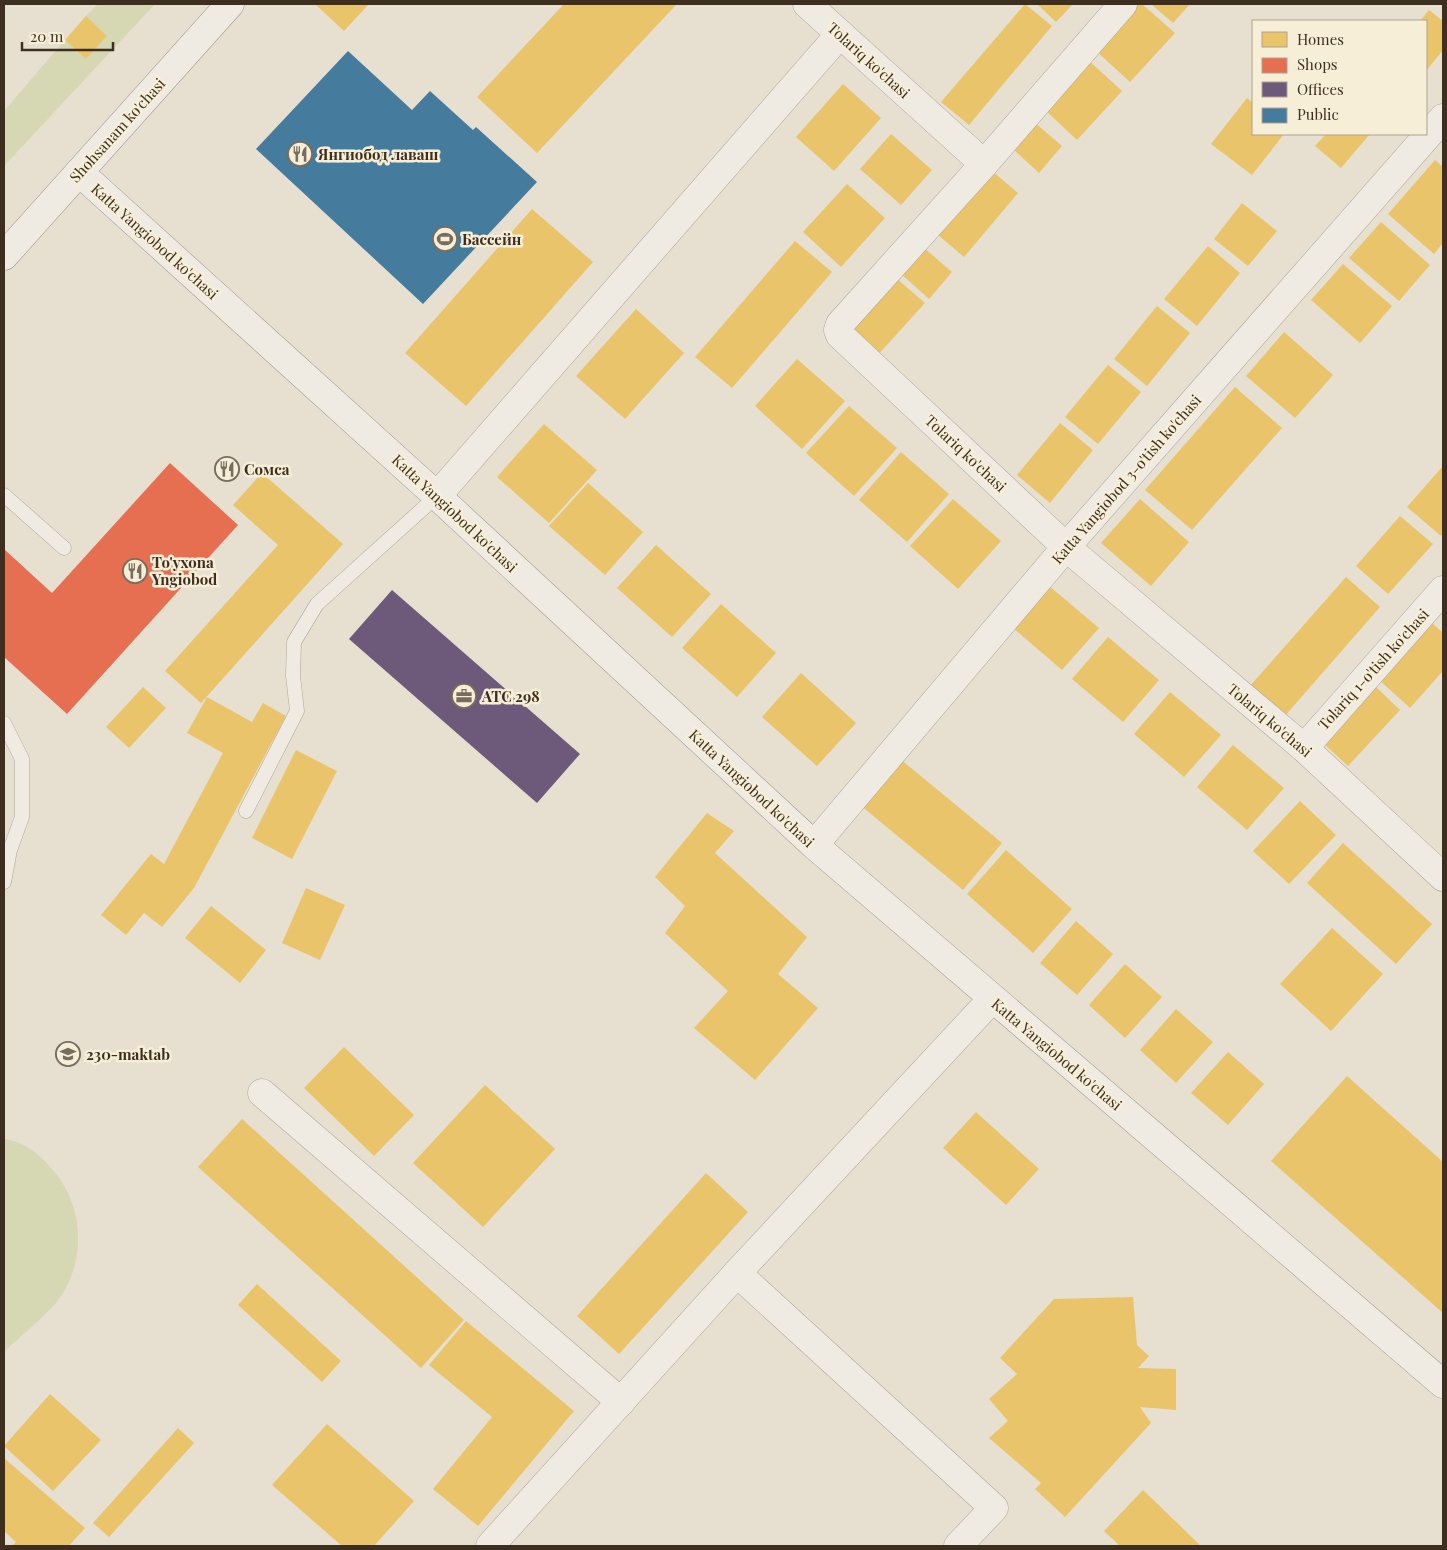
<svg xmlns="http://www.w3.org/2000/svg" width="1447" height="1550" font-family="'Playfair Display',serif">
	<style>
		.green { fill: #d6d7b3 }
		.homes { fill: #e9c46a }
		.shops { fill: #e76f51 }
		.offices { fill: #6d597a }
		.public { fill: #457b9d }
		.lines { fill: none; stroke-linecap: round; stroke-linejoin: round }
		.lane-casing { stroke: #ada599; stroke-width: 15 }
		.street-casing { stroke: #ada599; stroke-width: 29 }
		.secondary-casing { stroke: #9c958a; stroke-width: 29 }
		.lane { stroke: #efebe3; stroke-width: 14 }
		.street { stroke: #efebe3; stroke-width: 28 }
		.secondary { stroke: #efebe3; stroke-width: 28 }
		.labels { text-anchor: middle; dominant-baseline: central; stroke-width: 5; stroke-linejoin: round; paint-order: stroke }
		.street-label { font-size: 15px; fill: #3d2e20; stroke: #f7eed8 }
		.poi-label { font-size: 15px; font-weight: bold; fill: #3d2e20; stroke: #f7eed8; text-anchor: start }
	</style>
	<rect width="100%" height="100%" fill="#e7e0d1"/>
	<!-- green -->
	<g class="green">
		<polygon points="98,4 155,4 4,166 4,111 65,40 86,59 107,36 86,16"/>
		<path d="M4,1139c21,2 40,19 52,35 27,34 30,84 5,122 -10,16 -42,41 -57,56z"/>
	</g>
	<!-- homes -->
	<g class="homes">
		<polygon points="315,4 369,4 344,31"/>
		<polygon points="564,4 677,4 537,153 477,97"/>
		<polygon points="1025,4 1052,26 969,125 941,102"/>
		<polygon points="1037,4 1073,4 1056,22"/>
		<polygon points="1138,4 1142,4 1175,33 1130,82 1095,50"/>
		<polygon points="1151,4 1190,4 1173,23"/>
		<polygon points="1429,10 1443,21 1443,50 1426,71 1426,21 1420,21"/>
		<polygon points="86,16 107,36 86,59 65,40"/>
		<polygon points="1087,59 1122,91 1077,140 1043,108"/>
		<polygon points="843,84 881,118 834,171 796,137"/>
		<polygon points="1247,98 1253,103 1253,134 1284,134 1252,175 1211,144"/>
		<polygon points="1033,121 1062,146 1039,173 1011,147"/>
		<polygon points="891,134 932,170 901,205 860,169"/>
		<polygon points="1326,134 1370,134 1341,168 1315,146"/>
		<polygon points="1435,160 1443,167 1443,243 1434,254 1388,214"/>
		<polygon points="991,170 1018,193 964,257 937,234"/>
		<polygon points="847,184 885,218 841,267 803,232"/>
		<polygon points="1242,203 1277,231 1248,266 1214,239"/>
		<polygon points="532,209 593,262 466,406 405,353"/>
		<polygon points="1381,222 1430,265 1399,301 1349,258"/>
		<polygon points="795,241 832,272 732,388 695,357"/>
		<polygon points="1208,246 1240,273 1197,326 1164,299"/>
		<polygon points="923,247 952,272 929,299 900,273"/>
		<polygon points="1343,264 1392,306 1360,343 1311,300"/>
		<polygon points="896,278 925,303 876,357 848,330"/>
		<polygon points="1157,306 1190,333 1147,386 1114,359"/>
		<polygon points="636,309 684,353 625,419 576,376"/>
		<polygon points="1284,332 1333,375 1295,418 1246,376"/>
		<polygon points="797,359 845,401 802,449 755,406"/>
		<polygon points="1108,365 1141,392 1098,444 1065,417"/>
		<polygon points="1235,387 1282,428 1192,530 1145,490"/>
		<polygon points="849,406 897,448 854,496 806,453"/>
		<polygon points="1060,423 1093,450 1050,503 1017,475"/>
		<polygon points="544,424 597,470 549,523 497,477"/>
		<polygon points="901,452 949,494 907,542 859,500"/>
		<polygon points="1443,466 1443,533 1441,536 1407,507"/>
		<polygon points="262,473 343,544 201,703 165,671 278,545 233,505"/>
		<polygon points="588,483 643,532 605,575 549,526"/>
		<polygon points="953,499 1001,541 958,589 910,546"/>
		<polygon points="1140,499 1189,542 1151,586 1101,543"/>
		<polygon points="1400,516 1433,544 1388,594 1356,566"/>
		<polygon points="656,545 711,594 672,637 617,588"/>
		<polygon points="1346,577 1380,607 1284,717 1249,687"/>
		<polygon points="1048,585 1099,628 1062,670 1012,627"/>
		<polygon points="721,604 776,653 737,697 682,648"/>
		<polygon points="1431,622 1443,633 1443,671 1410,708 1378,679"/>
		<polygon points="1108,637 1159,680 1123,722 1072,679"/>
		<polygon points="801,673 856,723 817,766 762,717"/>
		<polygon points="1375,686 1400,710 1348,766 1323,743"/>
		<polygon points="143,687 166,708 129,748 106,727"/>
		<polygon points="1170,692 1221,735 1184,777 1134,734"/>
		<polygon points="207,697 252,722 263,703 286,716 194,888 162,927 144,913 126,935 101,915 151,854 164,864 223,753 187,733"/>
		<polygon points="1233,745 1284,788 1247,830 1197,787"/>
		<polygon points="296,750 337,771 292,859 252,838"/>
		<polygon points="899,758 1002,843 963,890 860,805"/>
		<polygon points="1300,801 1336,835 1289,884 1253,851"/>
		<polygon points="707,813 734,831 715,853 807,937 778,974 818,1008 755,1080 694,1028 728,991 665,933 685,906 655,877"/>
		<polygon points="1343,843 1432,924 1396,964 1307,883"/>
		<polygon points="1006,850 1072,909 1033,953 967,894"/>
		<polygon points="306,888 345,905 320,960 282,943"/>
		<polygon points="211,906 266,950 240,983 185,938"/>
		<polygon points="1076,921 1113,954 1077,995 1040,963"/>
		<polygon points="1332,928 1383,974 1331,1031 1280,984"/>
		<polygon points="1125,964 1162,997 1125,1038 1089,1005"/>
		<polygon points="1176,1009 1213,1042 1176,1083 1140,1050"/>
		<polygon points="344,1047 414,1115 374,1156 304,1088"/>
		<polygon points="1228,1052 1264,1084 1228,1125 1191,1093"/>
		<polygon points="1347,1076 1443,1162 1443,1313 1271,1161"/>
		<polygon points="485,1085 555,1149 483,1227 413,1163"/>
		<polygon points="976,1112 1039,1169 1006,1205 943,1148"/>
		<polygon points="242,1119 464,1320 421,1368 198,1167"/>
		<polygon points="706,1173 748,1212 619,1354 577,1316"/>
		<polygon points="257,1284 341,1361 322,1382 238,1305"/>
		<polygon points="1133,1297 1137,1345 1149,1356 1138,1368 1176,1369 1176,1410 1140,1407 1151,1423 1065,1517 1035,1489 1041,1483 989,1438 1008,1421 989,1399 1017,1374 1000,1358 1054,1299"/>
		<polygon points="466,1321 574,1411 478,1526 433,1489 492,1417 429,1365"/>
		<polygon points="50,1394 101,1440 53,1491 4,1446"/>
		<polygon points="327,1424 414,1501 374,1546 342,1546 272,1485"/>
		<polygon points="178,1428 194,1443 109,1537 93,1523"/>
		<polygon points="4,1458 85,1528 69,1546 12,1546 16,1542 4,1531"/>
		<polygon points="1143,1490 1200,1545 1200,1546 1120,1546 1104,1531"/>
	</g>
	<!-- shops -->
	<polygon class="shops" points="170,463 238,525 67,714 4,657 4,549 52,593"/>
	<!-- offices -->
	<polygon class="offices" points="392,590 580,754 537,803 349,639"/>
	<!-- public -->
	<polygon class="public" points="348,51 412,110 430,91 473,130 476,127 537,182 423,304 256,149"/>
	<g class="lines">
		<defs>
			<g id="lane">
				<polyline points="4,495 64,548"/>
				<polyline points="4,723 22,759 22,817 10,850 4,882"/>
				<polyline points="246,811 297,711 293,676 294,642 317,604 437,496"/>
			</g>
			<g id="street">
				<polyline points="807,4 984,164"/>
				<polyline points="1123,4 984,164 840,324 838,330 840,335 1066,547 1304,748 1443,877"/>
				<polyline points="437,496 840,34"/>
				<polyline points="1304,748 1443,590"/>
				<polyline points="814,845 1066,547 1443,118"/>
				<polyline points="262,1093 621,1402"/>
				<polyline points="737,1273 994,1508 958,1546"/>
				<polyline points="490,1546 737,1273 992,999"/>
			</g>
			<g id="secondary">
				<polyline points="79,172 437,496 814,845 1443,1384"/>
				<polyline points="4,256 230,4"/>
			</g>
		</defs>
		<!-- lane casing -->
		<use href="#lane" class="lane-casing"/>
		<!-- street casing -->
		<use href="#street" class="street-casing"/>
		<!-- secondary casing -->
		<use href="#secondary" class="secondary-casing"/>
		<!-- lane -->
		<use href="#lane" class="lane"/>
		<!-- street -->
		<use href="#street" class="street"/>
		<!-- secondary -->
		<use href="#secondary" class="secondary"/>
	</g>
	<!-- icons -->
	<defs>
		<symbol id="restaurant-ring" viewBox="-11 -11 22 22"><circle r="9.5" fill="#f7eed8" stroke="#786c5e" stroke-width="1.5"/><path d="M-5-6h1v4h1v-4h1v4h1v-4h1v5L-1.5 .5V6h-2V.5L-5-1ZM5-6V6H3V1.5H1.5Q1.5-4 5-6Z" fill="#786c5e"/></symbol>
		<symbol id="stadium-ring" viewBox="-11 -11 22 22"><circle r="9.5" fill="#f7eed8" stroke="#786c5e" stroke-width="1.5"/><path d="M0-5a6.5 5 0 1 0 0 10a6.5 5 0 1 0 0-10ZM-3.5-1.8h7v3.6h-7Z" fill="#786c5e"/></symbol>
		<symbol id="office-ring" viewBox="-11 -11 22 22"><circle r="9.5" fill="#f7eed8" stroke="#786c5e" stroke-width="1.5"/><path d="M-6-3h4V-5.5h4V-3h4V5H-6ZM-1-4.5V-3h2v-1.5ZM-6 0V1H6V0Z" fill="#786c5e"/></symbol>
		<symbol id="school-ring" viewBox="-11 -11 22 22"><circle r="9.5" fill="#f7eed8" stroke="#786c5e" stroke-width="1.5"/><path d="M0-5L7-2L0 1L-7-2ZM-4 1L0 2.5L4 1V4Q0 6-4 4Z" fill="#786c5e"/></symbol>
	</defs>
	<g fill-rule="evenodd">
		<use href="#restaurant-ring" x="286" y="140" width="28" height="28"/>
		<use href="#stadium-ring" x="431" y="225" width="28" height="28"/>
		<use href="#restaurant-ring" x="213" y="455" width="28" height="28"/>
		<use href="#restaurant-ring" x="121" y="557" width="28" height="28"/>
		<use href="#office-ring" x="450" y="682" width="28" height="28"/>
		<use href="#school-ring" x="54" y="1040" width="28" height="28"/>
	</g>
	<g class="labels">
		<!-- street labels -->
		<g class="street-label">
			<text transform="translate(869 60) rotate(42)">Tolariq ko'chasi</text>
			<text transform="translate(117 130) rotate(-48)">Shohsanam ko'chasi</text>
			<text transform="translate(155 241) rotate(42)">Katta Yangiobod ko'chasi</text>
			<text transform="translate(966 453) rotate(43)">Tolariq ko'chasi</text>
			<text transform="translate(1126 479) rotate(-49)">Katta Yangiobod 3-o'tish ko'chasi</text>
			<text transform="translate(455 513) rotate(43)">Katta Yangiobod ko'chasi</text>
			<text transform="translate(1373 669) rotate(-48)">Tolariq 1-o'tish ko'chasi</text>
			<text transform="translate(1270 720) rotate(40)">Tolariq ko'chasi</text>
			<text transform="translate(752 788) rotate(43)">Katta Yangiobod ko'chasi</text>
			<text transform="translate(1057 1054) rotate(40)">Katta Yangiobod ko'chasi</text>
		</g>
		<!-- poi labels -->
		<g class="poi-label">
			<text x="318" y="154">Янгиобод лаваш</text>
			<text x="462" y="239">Бассейн</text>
			<text x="244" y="469">Сомса</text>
			<text x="152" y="562">To'yxona<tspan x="152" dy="17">Yngiobod</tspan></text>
			<text x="482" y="696">АТС 298</text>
			<text x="86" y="1054">230-maktab</text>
		</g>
	</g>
	<!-- border -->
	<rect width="1447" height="1550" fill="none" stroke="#3d2e20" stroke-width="10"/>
	<!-- legend -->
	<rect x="1252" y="20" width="175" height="115" fill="#f7eed8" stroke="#ada18e"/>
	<rect x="1262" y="32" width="25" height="15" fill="#e9c46a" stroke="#ada18e"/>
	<text x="1297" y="45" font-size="15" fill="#3d2e20">Homes</text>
	<rect x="1262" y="58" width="25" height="15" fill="#e76f51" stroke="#ada18e"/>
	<text x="1297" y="70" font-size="15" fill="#3d2e20">Shops</text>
	<rect x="1262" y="82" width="25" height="15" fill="#6d597a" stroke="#ada18e"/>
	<text x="1297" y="95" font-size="15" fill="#3d2e20">Offices</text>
	<rect x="1262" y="108" width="25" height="15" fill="#457b9d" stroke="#ada18e"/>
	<text x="1297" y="120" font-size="15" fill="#3d2e20">Public</text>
	<!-- scale -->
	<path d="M22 42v8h91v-8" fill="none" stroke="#3d2e20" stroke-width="2.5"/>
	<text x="30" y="42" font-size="15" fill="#3d2e20" stroke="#f7eed8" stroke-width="4" paint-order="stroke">20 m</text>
</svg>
